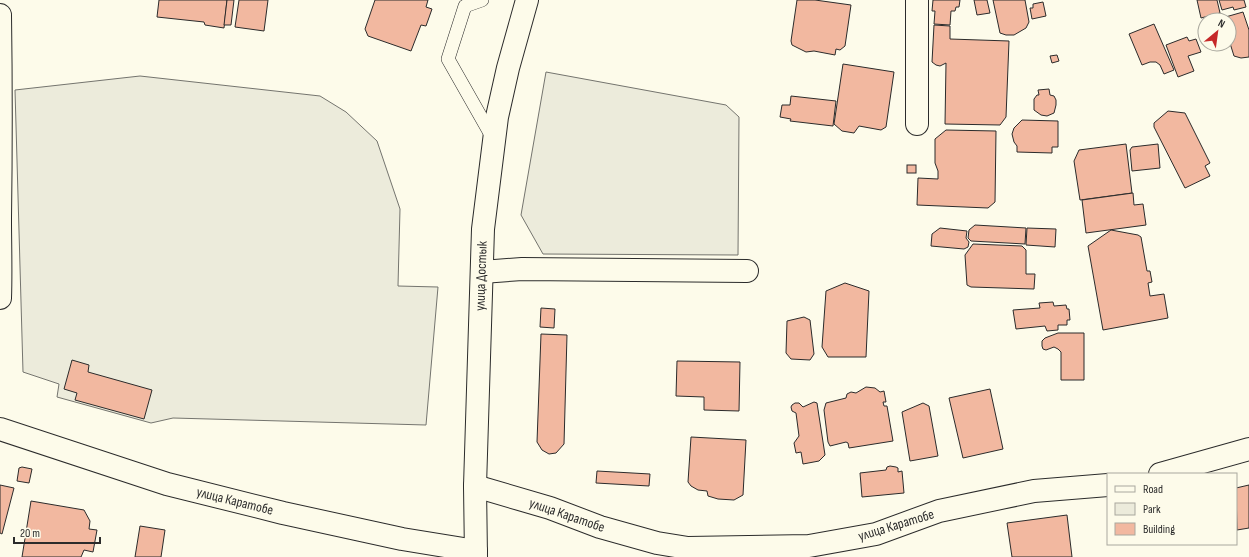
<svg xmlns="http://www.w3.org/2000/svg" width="1249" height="557" font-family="'Sofia Sans Condensed',sans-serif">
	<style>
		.green { fill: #ecebdb; stroke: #74746e }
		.building { fill: #f2b8a0; stroke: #2b2b2b }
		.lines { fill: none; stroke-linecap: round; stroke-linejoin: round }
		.lane-casing { stroke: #2b2b2b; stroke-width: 14 }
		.street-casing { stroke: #2b2b2b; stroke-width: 24 }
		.lane { stroke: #fdfbea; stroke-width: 13 }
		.street { stroke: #fdfbea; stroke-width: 22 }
		.labels { text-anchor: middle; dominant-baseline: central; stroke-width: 3; stroke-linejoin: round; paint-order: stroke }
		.street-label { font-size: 14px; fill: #2b2b2b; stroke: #fdfbea }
	</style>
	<rect width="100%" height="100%" fill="#fdfbea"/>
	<!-- green -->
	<g class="green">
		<polygon points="546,72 726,105 739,117 738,255 543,254 521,215"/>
		<polygon points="140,76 320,96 346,112 377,141 400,209 398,286 438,287 426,425 173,418 151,423 57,397 59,384 23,372 15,90"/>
	</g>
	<!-- building -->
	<g class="building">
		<polygon points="159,0 227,0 224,28 205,25 204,22 157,17"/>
		<polygon points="227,0 234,0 231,25 224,25"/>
		<polygon points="239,0 268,0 264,31 235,27"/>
		<polygon points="375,0 428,0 426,7 432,9 426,26 421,25 411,51 368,36 365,29"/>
		<polygon points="797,0 815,0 851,5 845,46 840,50 836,49 835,55 814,51 806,52 792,45 791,41"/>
		<polygon points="933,0 960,0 959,7 956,7 955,11 951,11 950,25 934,24 935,11 932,11"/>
		<polygon points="974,0 987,0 990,13 977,15"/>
		<polygon points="993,0 1025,0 1029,22 1026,28 1014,35 1006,35 1000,33"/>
		<polygon points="1197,0 1217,0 1220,13 1201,18"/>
		<polygon points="1219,0 1244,0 1246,7 1234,10 1233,7 1222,10"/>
		<polygon points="1043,2 1046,16 1032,19 1030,8 1033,8 1033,4"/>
		<polygon points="1243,12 1249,30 1249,57 1241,58 1234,56 1229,40 1229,20 1223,20 1222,18"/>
		<polygon points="1154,24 1174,70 1164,74 1160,65 1156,62 1150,62 1142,65 1129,34"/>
		<polygon points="934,25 950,26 950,39 1009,41 1006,117 1000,125 945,124 946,63 940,66 936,65 932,62"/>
		<polygon points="1187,37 1189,41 1196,39 1201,52 1188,56 1194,71 1178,77 1166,45"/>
		<polygon points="1057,55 1059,61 1052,63 1050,56"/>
		<polygon points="843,64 894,72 886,127 881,130 859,126 854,133 842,131 834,124"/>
		<polygon points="1049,89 1050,95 1054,96 1056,100 1056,105 1054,113 1047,116 1041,115 1034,110 1034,99 1037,95 1039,95 1038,90"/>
		<polygon points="791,96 836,101 833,126 790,121 791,119 780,117 782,105 790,105"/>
		<polygon points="1168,111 1185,113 1210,163 1205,166 1210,176 1185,188 1154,127 1154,123"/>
		<polygon points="1022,120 1058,121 1058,147 1052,147 1052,153 1017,152 1017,146 1014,142 1012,134 1014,128"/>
		<polygon points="946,130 996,131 995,202 988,208 917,205 918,178 938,179 938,171 935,163 935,139"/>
		<polygon points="1126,144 1132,193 1080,200 1074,161 1079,150"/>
		<polygon points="1158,144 1160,168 1132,171 1130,150 1132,147"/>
		<rect x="907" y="165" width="9" height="8"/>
		<polygon points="1133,193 1134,205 1143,204 1146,225 1086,233 1082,200"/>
		<polygon points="975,225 1026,228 1025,244 971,241 968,238 969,230"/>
		<polygon points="940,228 967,231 966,238 969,242 968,247 964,249 931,246 932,234"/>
		<polygon points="1027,228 1056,229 1055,247 1026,245"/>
		<polygon points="1111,230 1138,235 1141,237 1147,271 1150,271 1152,282 1148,283 1150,296 1164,294 1168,318 1103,330 1088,246"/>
		<polygon points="973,244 1022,246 1026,250 1026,274 1035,274 1034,289 971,287 967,285 965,255"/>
		<polygon points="845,283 869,291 866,357 828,357 822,347 826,291"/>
		<polygon points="1053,302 1054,306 1066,305 1067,309 1069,309 1070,320 1067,320 1067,325 1058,325 1058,330 1047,331 1045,326 1016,329 1013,310 1040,308 1039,303"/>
		<polygon points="541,308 555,309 554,328 540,327"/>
		<polygon points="804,317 810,320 814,354 810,360 791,359 786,353 787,321"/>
		<polygon points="1058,333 1084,333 1084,380 1061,380 1061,352 1058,349 1054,347 1046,350 1043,349 1042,346 1042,341 1045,338"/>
		<polygon points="541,334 567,335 564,444 556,453 549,454 542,450 537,442"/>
		<polygon points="72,360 89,365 88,372 152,390 144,419 75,400 77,393 64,389"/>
		<polygon points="677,361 740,362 739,411 704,410 704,397 676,396"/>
		<polygon points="866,387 875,388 880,392 884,391 886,402 883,402 884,406 887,406 893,441 849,448 848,443 846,442 830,446 828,442 824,410 826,403 846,398 847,394 851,392 856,393"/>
		<polygon points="990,389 1003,449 963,458 949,398"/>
		<polygon points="814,402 817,403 825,455 819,461 803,464 801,452 796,453 794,443 799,436 796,413 792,411 791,407 792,405 795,403 799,403 803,407"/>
		<polygon points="923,403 929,406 938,456 910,461 902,412"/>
		<polygon points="691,437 746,440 743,495 734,500 718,499 708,496 707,491 698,490 691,486 688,482"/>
		<polygon points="890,466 896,467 898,468 898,472 902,471 904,493 862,497 860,473 886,470 887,467"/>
		<polygon points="22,467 32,469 29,483 17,481 19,468"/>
		<polygon points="597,471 650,474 649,486 596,483"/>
		<polygon points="0,485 14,488 2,534 0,533"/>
		<polygon points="1249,485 1249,528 1237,530 1236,488"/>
		<polygon points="31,501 84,510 90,521 89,529 97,530 93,552 84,550 81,557 22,557"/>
		<polygon points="1067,515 1072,557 1012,557 1007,523"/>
		<polygon points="140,526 165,530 161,557 135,557"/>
	</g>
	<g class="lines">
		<defs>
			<polyline id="lane" points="482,0 465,6 448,59 494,140"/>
			<g id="street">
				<path d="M0,15c1,68 1,136 0,204 0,26 1,52 0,79"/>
				<polyline points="917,124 917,0"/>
				<polyline points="482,272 522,269 747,271"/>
				<polyline points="0,429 167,484 283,513 402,539 476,551"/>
				<polyline points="1160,474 1249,449"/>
				<polyline points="475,486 550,508 600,527 657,543 688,548 809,546 876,534 939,511 1034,491 1108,485"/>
				<polyline points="476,557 475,486 483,229 497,117 508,68 527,0"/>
			</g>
		</defs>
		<!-- lane casing -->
		<use href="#lane" class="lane-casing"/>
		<!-- street casing -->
		<use href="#street" class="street-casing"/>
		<!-- lane -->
		<use href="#lane" class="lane"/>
		<!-- street -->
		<use href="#street" class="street"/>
	</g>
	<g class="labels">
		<!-- street labels -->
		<g class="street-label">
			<text transform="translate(481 276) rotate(-88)">улица Достык</text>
			<text transform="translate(235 501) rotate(14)">улица Каратобе</text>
			<text transform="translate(567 515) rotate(19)">улица Каратобе</text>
			<text transform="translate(896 525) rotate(-17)">улица Каратобе</text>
		</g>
	</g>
	<!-- legend -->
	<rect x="1107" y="473" width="130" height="72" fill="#fdfbea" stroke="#a9a89e"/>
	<rect x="1115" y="486" width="20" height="6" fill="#fdfbea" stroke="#a9a89e"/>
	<text x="1143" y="493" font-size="12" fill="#2b2b2b">Road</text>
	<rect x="1115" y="503" width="20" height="12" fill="#ecebdb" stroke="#a9a89e"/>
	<text x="1143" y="513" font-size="12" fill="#2b2b2b">Park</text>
	<rect x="1115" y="523" width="20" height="12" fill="#f2b8a0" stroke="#a9a89e"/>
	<text x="1143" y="533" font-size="12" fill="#2b2b2b">Building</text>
	<!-- north arrow -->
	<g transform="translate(1217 32) rotate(29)"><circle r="19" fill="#fdfbea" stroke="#a9a89e"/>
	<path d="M0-3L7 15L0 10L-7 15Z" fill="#c62828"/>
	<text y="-6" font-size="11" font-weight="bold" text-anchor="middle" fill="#2b2b2b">N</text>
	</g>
	<!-- scale -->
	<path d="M14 537v6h86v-6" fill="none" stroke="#2b2b2b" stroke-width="2"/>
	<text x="20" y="537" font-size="12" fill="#2b2b2b" stroke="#fdfbea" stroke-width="3" paint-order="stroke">20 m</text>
</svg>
